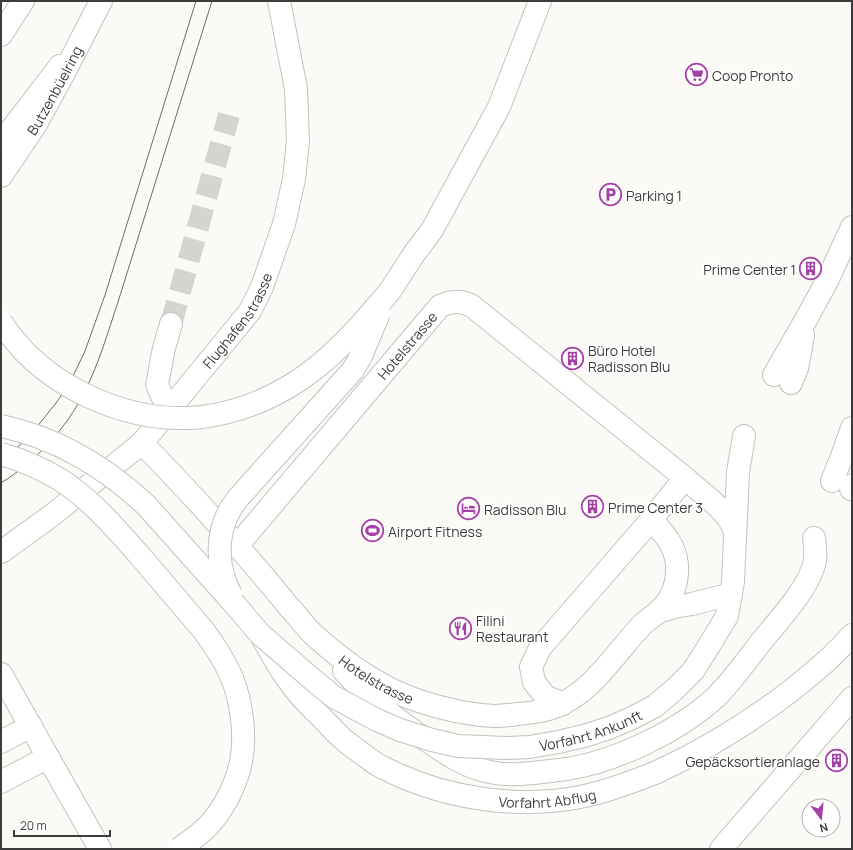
<svg xmlns="http://www.w3.org/2000/svg" width="853" height="850" font-family="Manrope,sans-serif">
	<style>
		.lines { fill: none; stroke-linecap: round; stroke-linejoin: round }
		.minor-tunnel { stroke: #d6d4d0; stroke-width: 22; stroke-dasharray: 22 11; stroke-linecap: butt }
		.minor-casing { stroke: #c4c1be; stroke-width: 24 }
		.major-casing { stroke: #c4c1be; stroke-width: 24 }
		.minor { stroke: #fff; stroke-width: 22 }
		.major { stroke: #fff; stroke-width: 22 }
		.tram { stroke: #6d6b69; stroke-width: 1 }
		.minor-bridge-casing { stroke: #c4c1be; stroke-width: 24; stroke-linecap: butt }
		.minor-bridge { stroke: #fff; stroke-width: 22 }
		.labels { text-anchor: middle; dominant-baseline: central; stroke-width: 3; stroke-linejoin: round; paint-order: stroke }
		.poi-label { font-size: 14px; fill: #3d3c3a; stroke: #fff; text-anchor: start }
		.street-label { font-size: 14px; fill: #3d3c3a; stroke: #fff }
	</style>
	<rect width="100%" height="100%" fill="#fcfaf6"/>
	<g class="lines">
		<!-- minor-tunnel -->
		<polyline class="minor-tunnel" points="171,324 229,115"/>
		<defs>
			<g id="minor">
				<polyline points="1,35 23,1"/>
				<polyline points="1,143 60,66"/>
				<polyline points="390,291 414,254 432,230 499,107 540,1"/>
				<polyline points="774,375 808,316 828,279 852,227"/>
				<polyline points="791,383 797,368 803,335"/>
				<polyline points="169,411 157,385 164,348 171,324"/>
				<path id="s1" d="M142,443c33,34 66,69 97,105 17,19 34,39 50,59 9,9 16,20 26,29 30,27 65,52 104,65 24,8 50,14 76,15 7,0 15,-1 23,-2 11,-1 23,-2 34,-6 40,-14 62,-54 90,-83 4,-4 10,-8 15,-12 9,-8 17,-20 19,-32 5,-27 -7,-44 -25,-61"/>
				<polyline points="832,481 841,459 852,428"/>
				<polyline points="851,489 852,485"/>
				<path id="s2" d="M237,546l203,-240c11,-5 22,-6 32,0l213,172c14,13 39,30 47,47 2,2 2,6 3,9"/>
				<path id="s3" d="M1,552l50,-36 91,-73 86,-105 22,-27 12,-24 22,-63 10,-45 4,-38 -2,-52 -17,-88"/>
				<polyline points="658,612 674,607 692,604 731,594"/>
				<path id="s4" d="M263,639c9,15 17,31 28,45 8,12 20,23 31,34 7,7 14,15 22,22 6,5 13,10 20,15 4,3 9,7 14,10 5,3 11,5 16,8 56,26 125,36 186,24 26,-5 52,-15 77,-25 48,-22 93,-50 135,-82 21,-17 42,-34 60,-55"/>
				<path d="M344,671c22,25 48,45 75,64 22,15 44,32 71,37 17,4 35,2 52,0 8,-1 17,-2 25,-3 50,-8 112,-38 149,-72 17,-17 31,-37 45,-55 17,-21 50,-56 54,-82 1,-8 0,-15 -1,-22"/>
				<polyline points="1,674 100,849"/>
				<polyline points="563,704 545,696 534,682 531,667 540,648 651,520 685,478"/>
				<polyline points="1,742 31,726"/>
				<path id="s5" d="M506,748l24,-1 28,-5 26,-6 25,-8 23,-10 23,-12 20,-17 18,-18 14,-22 20,-33 6,-34 5,-110 6,-36"/>
				<polyline points="1,782 48,757"/>
				<polyline points="721,849 852,698"/>
			</g>
			<g id="major">
				<path id="s6" d="M1,176l35,-52 28,-51 37,-72"/>
			</g>
		</defs>
		<!-- minor casing -->
		<use href="#minor" class="minor-casing"/>
		<!-- major casing -->
		<use href="#major" class="major-casing"/>
		<!-- minor -->
		<use href="#minor" class="minor"/>
		<!-- major -->
		<use href="#major" class="major"/>
		<!-- tram -->
		<g class="tram">
			<polyline points="1,463 25,440 36,428 56,403 65,390 73,376 85,351 105,295 196,1"/>
			<path d="M1,483c34,-21 66,-55 84,-92 14,-28 23,-59 33,-89l94,-301"/>
		</g>
		<defs>
			<g id="minor-bridge">
				<path d="M1,322c41,64 126,103 201,95 31,-4 64,-16 91,-33 39,-24 68,-59 97,-93"/>
				<path d="M1,426c57,12 103,40 145,79l91,102 23,27 52,45 22,18 43,23 23,10 32,10 26,6 48,2"/>
				<path d="M1,454c21,6 40,14 58,25 32,20 57,50 82,78 21,25 42,49 63,74 11,15 21,30 28,47 10,25 14,58 9,84 -5,23 -17,47 -33,64 -9,9 -19,16 -29,23"/>
				<path d="M231,595c-14,-26 -16,-59 -1,-85 2,-4 6,-9 9,-13l114,-127 8,-14 18,-43"/>
			</g>
		</defs>
		<!-- minor-bridge casing -->
		<use href="#minor-bridge" class="minor-bridge-casing"/>
		<!-- minor-bridge -->
		<use href="#minor-bridge" class="minor-bridge"/>
	</g>
	<!-- icons -->
	<defs>
		<symbol id="supermarket-ring" viewBox="-11 -11 22 22"><circle r="9.5" fill="#fff" stroke="#a441a7" stroke-width="1.5"/><path d="M-6-5.5h2.5l.6 2H6L4.5 2H-2.5L-4.4-4H-6ZM-1.5 3.2a1.3 1.3 0 1 0 .1 0ZM3 3.2a1.3 1.3 0 1 0 .1 0Z" fill="#a441a7"/></symbol>
		<symbol id="parking-ring" viewBox="-11 -11 22 22"><circle r="9.5" fill="#fff" stroke="#a441a7" stroke-width="1.5"/><path d="M-3.5-5.5H1a3.5 3.5 0 0 1 0 7H-1V5.5H-3.5ZM-1-3.4V-.6H.8a1.4 1.4 0 0 0 0-2.8Z" fill="#a441a7"/></symbol>
		<symbol id="building-ring" viewBox="-11 -11 22 22"><circle r="9.5" fill="#fff" stroke="#a441a7" stroke-width="1.5"/><path d="M-4-6H4V6H1V3H-1V6H-4ZM-2.5-4.3h1.7v1.8h-1.7ZM.8-4.3h1.7v1.8H.8ZM-2.5-1h1.7V.8h-1.7ZM.8-1h1.7V.8H.8Z" fill="#a441a7"/></symbol>
		<symbol id="hotel-ring" viewBox="-11 -11 22 22"><circle r="9.5" fill="#fff" stroke="#a441a7" stroke-width="1.5"/><path d="M-6-4.5h1.5V1H6V5H4.5V3h-9V5H-6ZM-4 0a1.8 1.8 0 1 1 3.6 0ZM.5 0V-2.5h3Q6-2.5 6 0Z" fill="#a441a7"/></symbol>
		<symbol id="stadium-ring" viewBox="-11 -11 22 22"><circle r="9.5" fill="#fff" stroke="#a441a7" stroke-width="1.5"/><path d="M0-5a6.5 5 0 1 0 0 10a6.5 5 0 1 0 0-10ZM-3.5-1.8h7v3.6h-7Z" fill="#a441a7"/></symbol>
		<symbol id="restaurant-ring" viewBox="-11 -11 22 22"><circle r="9.5" fill="#fff" stroke="#a441a7" stroke-width="1.5"/><path d="M-5-6h1v4h1v-4h1v4h1v-4h1v5L-1.5 .5V6h-2V.5L-5-1ZM5-6V6H3V1.5H1.5Q1.5-4 5-6Z" fill="#a441a7"/></symbol>
	</defs>
	<g fill-rule="evenodd">
		<use href="#supermarket-ring" x="684" y="62" width="25" height="25"/>
		<use href="#parking-ring" x="598" y="182" width="25" height="25"/>
		<use href="#building-ring" x="798" y="256" width="25" height="25"/>
		<use href="#building-ring" x="560" y="346" width="25" height="25"/>
		<use href="#building-ring" x="580" y="494" width="25" height="25"/>
		<use href="#hotel-ring" x="456" y="496" width="25" height="25"/>
		<use href="#stadium-ring" x="360" y="518" width="25" height="25"/>
		<use href="#restaurant-ring" x="448" y="616" width="25" height="25"/>
		<use href="#building-ring" x="824" y="748" width="25" height="25"/>
	</g>
	<g class="labels">
		<!-- poi labels -->
		<g class="poi-label">
			<text x="712" y="75">Coop Pronto</text>
			<text x="626" y="195">Parking 1</text>
			<text x="796" y="269" text-anchor="end">Prime Center 1</text>
			<text x="588" y="350">Büro Hotel<tspan x="588" dy="16">Radisson Blu</tspan></text>
			<text x="608" y="507">Prime Center 3</text>
			<text x="484" y="509">Radisson Blu</text>
			<text x="388" y="531">Airport Fitness</text>
			<text x="476" y="620">Filini<tspan x="476" dy="16">Restaurant</tspan></text>
			<text x="820" y="761" text-anchor="end">Gepäcksortieranlage</text>
		</g>
		<!-- street labels -->
		<g class="street-label">
			<text stroke="none"><textPath href="#s6" startOffset="101">Butzenbüelring</textPath></text>
			<text stroke="none"><textPath href="#s3" startOffset="334">Flughafenstrasse</textPath></text>
			<text stroke="none"><textPath href="#s2" startOffset="263">Hotelstrasse</textPath></text>
			<text stroke="none"><textPath href="#s1" startOffset="335">Hotelstrasse</textPath></text>
			<text stroke="none"><textPath href="#s5" startOffset="87">Vorfahrt Ankunft</textPath></text>
			<text stroke="none"><textPath href="#s4" startOffset="348">Vorfahrt Abflug</textPath></text>
		</g>
	</g>
	<!-- border -->
	<rect width="853" height="850" fill="none" stroke="#3d3c3a" stroke-width="4"/>
	<!-- north arrow -->
	<g transform="translate(821 818) rotate(164)"><circle r="19" fill="#ffffff" stroke="#b1b1b0"/>
	<path d="M0-3L7 15L0 10L-7 15Z" fill="#a441a7"/>
	<text y="-6" font-size="11" font-weight="bold" text-anchor="middle" fill="#3d3c3a">N</text>
	</g>
	<!-- scale -->
	<path d="M14 830v6h96v-6" fill="none" stroke="#3d3c3a" stroke-width="2"/>
	<text x="20" y="830" font-size="12" fill="#3d3c3a" stroke="#ffffff" stroke-width="3" paint-order="stroke">20 m</text>
</svg>
